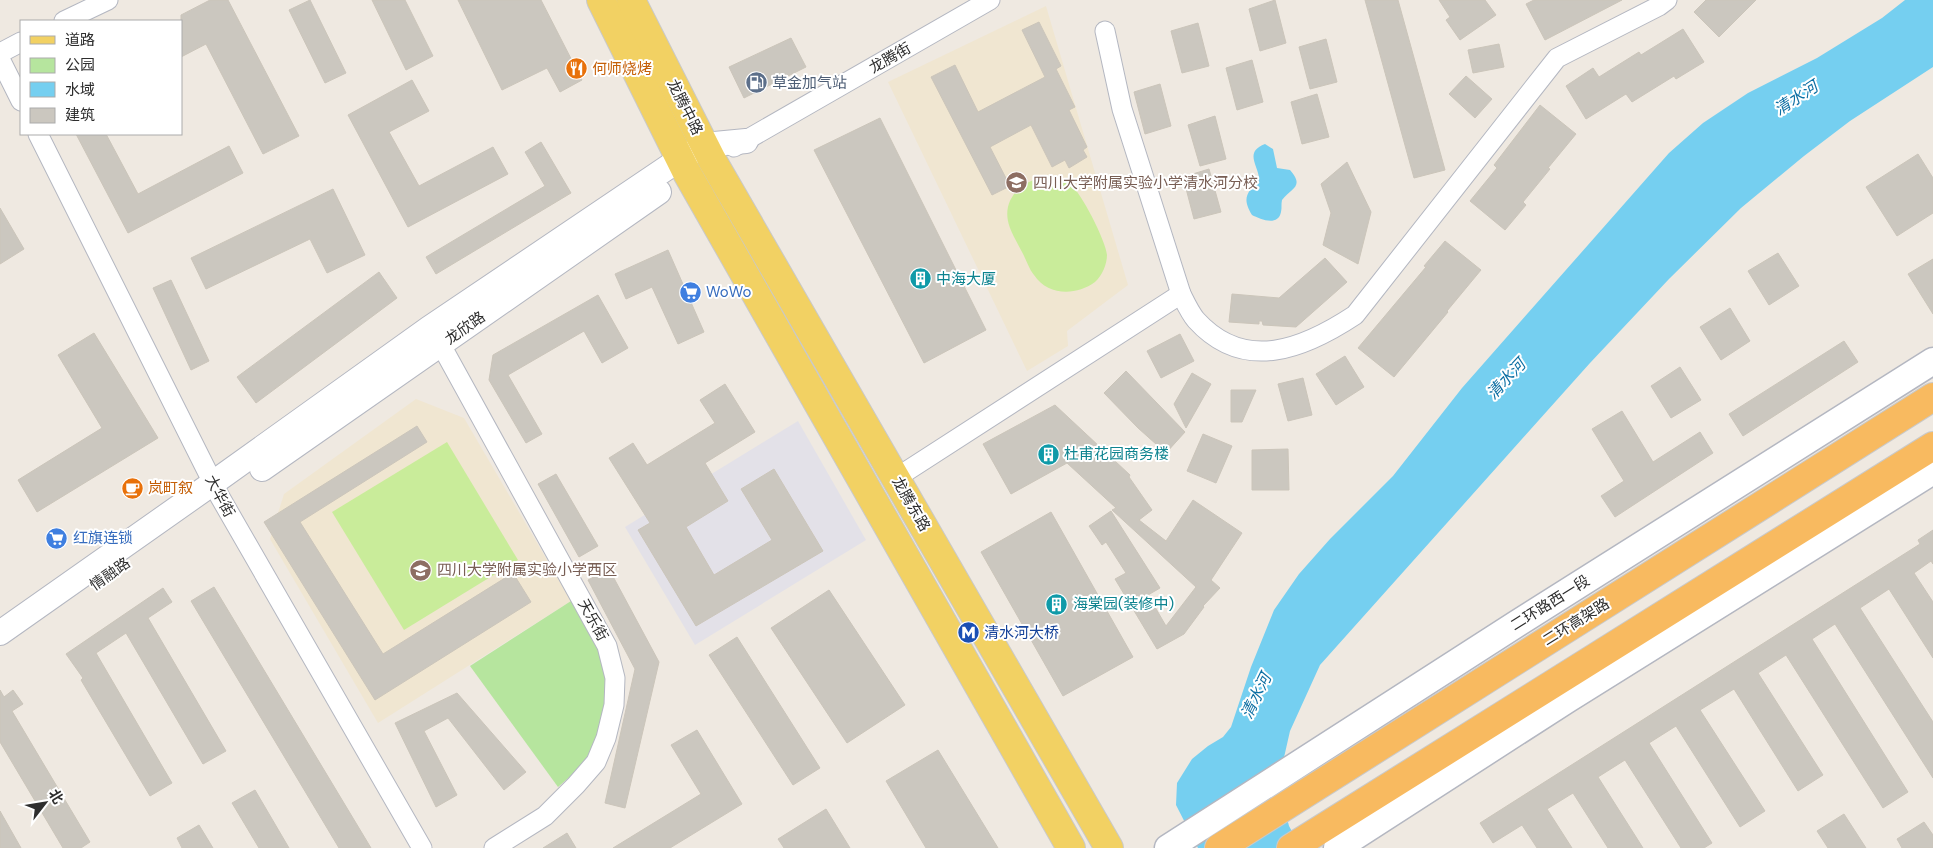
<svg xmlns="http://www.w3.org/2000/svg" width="1933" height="848" font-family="'DM Sans','Noto Sans SC',sans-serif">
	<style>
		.industrial { fill: #e3e1e8 }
		.education { fill: #f0e6d1 }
		.green { fill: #b6e59e }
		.pitch { fill: #c9ec9a }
		.water { fill: #75cff0 }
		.building { fill: #cbc7bf; stroke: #cbc5ba }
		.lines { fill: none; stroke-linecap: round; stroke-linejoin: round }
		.minor-casing { stroke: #b4b7c1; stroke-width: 21 }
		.tertiary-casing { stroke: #b4b7c1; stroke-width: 26 }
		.secondary-casing { stroke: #b4b7c1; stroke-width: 29 }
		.primary-casing { stroke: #c9c9c9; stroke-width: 30 }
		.trunk-casing { stroke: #c9c9c9; stroke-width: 30 }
		.minor { stroke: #fff; stroke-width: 19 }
		.tertiary { stroke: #fff; stroke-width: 24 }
		.secondary { stroke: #fff; stroke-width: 26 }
		.primary { stroke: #f2d163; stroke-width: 28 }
		.trunk { stroke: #f8ba60; stroke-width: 28 }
		.labels { text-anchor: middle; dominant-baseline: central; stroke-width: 4; stroke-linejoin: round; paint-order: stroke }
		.street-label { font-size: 15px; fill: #2e2e2e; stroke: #fff }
		.food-label { font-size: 15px; fill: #c56008; stroke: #fff; text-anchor: start }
		.service-label { font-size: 15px; fill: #4e5e75; stroke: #fff; text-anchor: start }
		.education-label { font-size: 15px; fill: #785e54; stroke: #fff; text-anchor: start }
		.culture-label { font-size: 15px; fill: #0d838f; stroke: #fff; text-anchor: start }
		.shop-label { font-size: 15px; fill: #366cbe; stroke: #fff; text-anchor: start }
		.transit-label { font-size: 15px; fill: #164399; stroke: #fff; text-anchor: start }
		.water-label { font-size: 16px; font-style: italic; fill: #0d6fa3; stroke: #fff }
	</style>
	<rect width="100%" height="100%" fill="#efe9e1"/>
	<!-- industrial -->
	<polygon class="industrial" points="798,421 866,540 695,645 625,527"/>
	<!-- education -->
	<g class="education">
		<polygon points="1046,6 1128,285 1067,331 1068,346 1027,371 888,82"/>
		<polygon points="416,399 464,418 571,601 378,723 270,539 284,494"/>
	</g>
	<!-- green -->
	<polygon class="green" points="571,601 598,650 606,674 606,710 598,740 580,768 558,787 470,666"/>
	<!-- pitch -->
	<g class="pitch">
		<path d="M1049,176c8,2 15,3 21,8 11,8 36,57 37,71 0,9 -5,21 -12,27 -19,14 -47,14 -61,-7 -5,-6 -8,-16 -12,-23 -4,-8 -9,-16 -12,-24 -11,-29 13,-49 39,-52z"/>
		<polygon points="447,442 518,560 404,630 332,512"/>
	</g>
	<!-- water -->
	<g class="water">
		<polygon points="1905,0 1933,0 1933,67 1850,121 1804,156 1741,208 1669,279 1590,363 1320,665 1290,731 1278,784 1289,826 1301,848 1198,848 1176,805 1177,783 1192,759 1208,746 1223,737 1231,727 1251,667 1274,610 1299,574 1330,539 1393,476 1462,388 1669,153 1703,123 1748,93 1817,58 1882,18"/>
		<path d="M1265,144l8,5 4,19 13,2c15,17 1,18 -8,30 -1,4 0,8 -1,12 -3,15 -21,7 -29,3 -11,-18 -4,-22 7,-37 -1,-13 -15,-26 6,-34z"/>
	</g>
	<!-- building -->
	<g class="building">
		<polygon points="210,0 228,0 299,136 263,154 206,44 181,57 181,15"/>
		<polygon points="310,0 346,73 325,83 289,10"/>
		<polygon points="372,0 405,0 433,56 406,70"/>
		<polygon points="458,0 541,0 582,80 560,92 547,68 502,90"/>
		<polygon points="1275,0 1286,43 1260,51 1249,9"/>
		<polygon points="1365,0 1398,0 1445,170 1414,178"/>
		<polygon points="1439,0 1485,0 1496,15 1460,40 1446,20 1450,17"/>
		<polygon points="1534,0 1622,0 1545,40 1526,4"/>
		<polygon points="1706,0 1756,0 1719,37 1694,12"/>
		<polygon points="1039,22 1061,66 1056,69 1075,107 1069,110 1087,147 1083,150 1087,157 1069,168 1065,160 1052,167 1031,125 990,147 1010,186 992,195 931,77 955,65 978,112 1045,77 1022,30"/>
		<polygon points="1198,23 1209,66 1182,73 1171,31"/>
		<polygon points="1683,29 1704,62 1676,79 1674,76 1632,102 1626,94 1586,119 1566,86 1593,68 1599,77 1639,52 1641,55"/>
		<polygon points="791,38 806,67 744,98 729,67"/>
		<polygon points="1326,39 1337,82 1310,89 1299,47"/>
		<polygon points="1499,44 1504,67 1473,73 1468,50"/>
		<polygon points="1252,60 1263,102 1237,110 1226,68"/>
		<polygon points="1466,76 1492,99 1475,118 1449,94"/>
		<polygon points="412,80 429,111 389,132 419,186 493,147 508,174 408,227 348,115"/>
		<polygon points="1160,84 1171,126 1145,134 1134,92"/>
		<polygon points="1317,94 1329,137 1302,144 1291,102"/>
		<polygon points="1540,105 1576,134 1548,168 1550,169 1523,202 1526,205 1505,230 1470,201 1497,168 1494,165"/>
		<polygon points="1215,116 1226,159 1200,166 1188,125"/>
		<polygon points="880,118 986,330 924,363 814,150"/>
		<polygon points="76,134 106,134 138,194 229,146 243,173 128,233"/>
		<polygon points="541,142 571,193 436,274 426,257 545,186 525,152"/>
		<polygon points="1918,154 1933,178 1933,213 1897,236 1866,187"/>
		<polygon points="1347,162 1371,212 1358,264 1323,245 1331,213 1321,184"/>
		<polygon points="1209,169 1221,212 1194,219 1183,177"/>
		<polygon points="333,189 365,255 327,273 310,239 206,289 191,258"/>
		<polygon points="0,208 24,249 0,264"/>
		<polygon points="1445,241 1481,270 1447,311 1448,312 1394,377 1358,348 1426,267 1424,266"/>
		<polygon points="668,250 704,332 678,344 652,287 626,299 615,274"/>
		<polygon points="1778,253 1799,286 1769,305 1748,271"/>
		<polygon points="1325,258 1347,282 1296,327 1263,325 1262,321 1259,321 1259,324 1229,322 1232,294 1279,298"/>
		<polygon points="1933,259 1933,314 1908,274"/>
		<polygon points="379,272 397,298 256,403 237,377"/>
		<polygon points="171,280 209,361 191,370 153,288"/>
		<polygon points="598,295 628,348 602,363 584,331 508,375 542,434 526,443 489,380 493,355"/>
		<polygon points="1730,308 1750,341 1721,360 1700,327"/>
		<polygon points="94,333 158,438 37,512 18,480 102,428 58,355"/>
		<polygon points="1180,334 1194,361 1161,378 1147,351"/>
		<polygon points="1844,341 1858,362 1743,436 1729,414"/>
		<polygon points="1345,356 1364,387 1336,405 1316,374"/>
		<polygon points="1680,367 1701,400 1671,418 1651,386"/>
		<polygon points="1126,371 1185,432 1166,453 1138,428 1104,393"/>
		<polygon points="1192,373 1211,384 1186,428 1174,404"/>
		<polygon points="1303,378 1312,415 1288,421 1278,384"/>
		<polygon points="725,384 755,432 705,463 728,501 686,527 714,575 772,540 741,489 774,469 823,551 696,626 638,530 650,523 609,458 633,443 647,465 715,423 700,400"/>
		<polygon points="1231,390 1256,390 1242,422 1231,422"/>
		<polygon points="1055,405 1130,475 1129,477 1152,510 1139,520 1166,541 1193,500 1242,533 1211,580 1220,588 1203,606 1204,607 1184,634 1157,649 1115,579 1126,573 1106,542 1102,545 1089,526 1111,511 1160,588 1148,595 1166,626 1196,587 1112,510 1116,508 1067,463 1011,494 983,444"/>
		<polygon points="1622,411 1653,462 1700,432 1713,453 1615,517 1601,496 1624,481 1592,429"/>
		<polygon points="417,426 427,442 300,522 383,654 513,573 531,602 375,700 264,522"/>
		<polygon points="1203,434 1232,446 1216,483 1187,471"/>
		<polygon points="1288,449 1289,490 1252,490 1252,450"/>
		<polygon points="556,474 598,546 579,557 538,484"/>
		<polygon points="1051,512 1133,657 1063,696 981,552"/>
		<polygon points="1933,530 1933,564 1931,561 1914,573 1933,602 1933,658 1889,589 1860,608 1933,722 1933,778 1835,624 1812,639 1908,792 1883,808 1786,655 1758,673 1823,775 1798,791 1734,689 1700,710 1765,811 1740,827 1676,726 1649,743 1712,843 1704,848 1681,848 1625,760 1598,777 1643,848 1608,848 1573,793 1547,809 1572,848 1537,848 1522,825 1493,843 1480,823 1920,544 1918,540"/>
		<polygon points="609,569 659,662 625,808 605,803 635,669 588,580"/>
		<polygon points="214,587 371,848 339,848 191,601"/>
		<polygon points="163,588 172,602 148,618 226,751 203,764 126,633 96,653 172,783 150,796 81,680 83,678 66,654"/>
		<polygon points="829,590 905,705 847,743 771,628"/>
		<polygon points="737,637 820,768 793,785 709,655"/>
		<polygon points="0,690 4,697 13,690 23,704 12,711 90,842 81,848 63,848 0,742"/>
		<polygon points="457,693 526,772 504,790 448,718 424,731 457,795 436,807 395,723"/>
		<polygon points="697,730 742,804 670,848 613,848 701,794 671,745"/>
		<polygon points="938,750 998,848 926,848 886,781"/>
		<polygon points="255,790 289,848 259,848 232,803"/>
		<polygon points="826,809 850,848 784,848 778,839"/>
		<polygon points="0,811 21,848 0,848"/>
		<polygon points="1844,814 1866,848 1828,848 1817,831"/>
		<polygon points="1924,822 1933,835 1933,848 1902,848 1897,839"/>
		<polygon points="199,825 213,848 182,848 177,838"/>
		<polygon points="567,833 576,848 543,848"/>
	</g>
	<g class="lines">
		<defs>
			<g id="minor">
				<polyline points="64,21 108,0"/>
				<polyline points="1105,31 1122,109 1181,294"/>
				<polyline points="0,53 21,42"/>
				<polyline points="0,59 21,101"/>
				<polyline points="38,134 220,497 422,848"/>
				<polyline points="734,147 990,0"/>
				<polyline points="441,345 607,646 615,678 614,705 606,738 596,762 576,785 545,816 494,848"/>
				<path d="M896,478l285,-184c4,8 9,19 15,26 49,54 109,28 159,-5l202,-257 102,-52 8,-6"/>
			</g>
			<g id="tertiary">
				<polyline points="262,469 659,192"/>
				<polyline points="0,633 213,483 428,329 680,159 704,145 746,141"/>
			</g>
			<g id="secondary">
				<polyline points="1168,848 1518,623 1933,361"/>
				<polyline points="1337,848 1568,699 1933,471"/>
			</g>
			<g id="primary">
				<polyline points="601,0 687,173 1071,848"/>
				<polyline points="631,0 712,160 1109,848"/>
			</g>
			<g id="trunk">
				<polyline points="1219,848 1933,397"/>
				<polyline points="1291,848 1933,446"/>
			</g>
		</defs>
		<!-- minor casing -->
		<use href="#minor" class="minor-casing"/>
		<!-- tertiary casing -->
		<use href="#tertiary" class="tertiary-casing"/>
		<!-- secondary casing -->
		<use href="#secondary" class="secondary-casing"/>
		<!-- primary casing -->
		<use href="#primary" class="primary-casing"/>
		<!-- trunk casing -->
		<use href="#trunk" class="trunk-casing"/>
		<!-- minor -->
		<use href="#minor" class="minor"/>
		<!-- tertiary -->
		<use href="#tertiary" class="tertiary"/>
		<!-- secondary -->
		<use href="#secondary" class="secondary"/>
		<!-- primary -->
		<use href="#primary" class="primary"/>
		<!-- trunk -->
		<use href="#trunk" class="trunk"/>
	</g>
	<!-- icons -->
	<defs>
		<symbol id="restaurant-disc" viewBox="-11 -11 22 22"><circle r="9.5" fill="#e8710a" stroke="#fff"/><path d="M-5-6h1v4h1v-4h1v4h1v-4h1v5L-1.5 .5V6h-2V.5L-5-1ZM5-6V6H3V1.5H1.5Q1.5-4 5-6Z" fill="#fff"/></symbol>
		<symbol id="fuel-disc" viewBox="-11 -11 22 22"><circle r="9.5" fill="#5c6f8a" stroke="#fff"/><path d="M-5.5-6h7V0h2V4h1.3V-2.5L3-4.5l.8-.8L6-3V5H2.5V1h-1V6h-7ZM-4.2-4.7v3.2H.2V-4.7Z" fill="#fff"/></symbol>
		<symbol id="school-disc" viewBox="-11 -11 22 22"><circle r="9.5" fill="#8d6e63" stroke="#fff"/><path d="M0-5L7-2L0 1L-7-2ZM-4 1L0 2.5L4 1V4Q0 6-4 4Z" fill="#fff"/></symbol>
		<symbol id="building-disc" viewBox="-11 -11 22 22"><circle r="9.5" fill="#0f9aa8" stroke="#fff"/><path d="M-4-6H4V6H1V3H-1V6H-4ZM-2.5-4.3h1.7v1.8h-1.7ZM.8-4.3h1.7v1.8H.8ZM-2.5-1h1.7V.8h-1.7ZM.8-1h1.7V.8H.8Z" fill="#fff"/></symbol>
		<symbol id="supermarket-disc" viewBox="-11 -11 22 22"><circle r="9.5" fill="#3f7fe0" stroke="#fff"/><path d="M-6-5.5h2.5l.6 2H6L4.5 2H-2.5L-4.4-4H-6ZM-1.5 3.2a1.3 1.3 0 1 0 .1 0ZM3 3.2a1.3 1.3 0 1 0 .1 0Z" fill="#fff"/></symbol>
		<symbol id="cafe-disc" viewBox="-11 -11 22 22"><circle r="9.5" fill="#e8710a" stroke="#fff"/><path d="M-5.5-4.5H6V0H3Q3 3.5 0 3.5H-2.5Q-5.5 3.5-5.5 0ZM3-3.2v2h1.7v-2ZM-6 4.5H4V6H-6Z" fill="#fff"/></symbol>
		<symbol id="metro-disc" viewBox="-11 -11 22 22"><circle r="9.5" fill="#1a4fb4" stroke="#fff"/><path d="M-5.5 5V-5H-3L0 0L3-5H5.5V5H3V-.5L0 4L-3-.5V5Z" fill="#fff"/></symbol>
	</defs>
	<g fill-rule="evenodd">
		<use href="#restaurant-disc" x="564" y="56" width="25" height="25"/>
		<use href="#fuel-disc" x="744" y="70" width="25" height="25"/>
		<use href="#school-disc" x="1004" y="170" width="25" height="25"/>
		<use href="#building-disc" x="908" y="266" width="25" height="25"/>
		<use href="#supermarket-disc" x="678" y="280" width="25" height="25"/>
		<use href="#building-disc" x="1036" y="442" width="25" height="25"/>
		<use href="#cafe-disc" x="120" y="476" width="25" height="25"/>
		<use href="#supermarket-disc" x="44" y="526" width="25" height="25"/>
		<use href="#school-disc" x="408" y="558" width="25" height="25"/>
		<use href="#building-disc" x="1044" y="592" width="25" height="25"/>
		<use href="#metro-disc" x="956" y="620" width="25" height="25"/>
	</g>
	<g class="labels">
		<!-- street labels -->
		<g class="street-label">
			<text transform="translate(890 58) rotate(-30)">龙腾街</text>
			<text transform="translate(685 107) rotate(63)">龙腾中路</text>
			<text transform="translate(465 328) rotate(-35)">龙欣路</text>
			<text transform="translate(220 496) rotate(62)">大华街</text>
			<text transform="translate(911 504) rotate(60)">龙腾东路</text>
			<text transform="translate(110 574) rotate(-35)">情融路</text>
			<text transform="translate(1550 603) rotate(-32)">二环路西一段</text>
			<text transform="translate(593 620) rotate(61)">天乐街</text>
			<text transform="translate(1576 622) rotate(-32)">二环高架路</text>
		</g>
		<!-- food labels -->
		<g class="food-label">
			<text x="592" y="69">何师烧烤</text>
			<text x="148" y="488">岚町叙</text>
		</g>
		<!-- service labels -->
		<g class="service-label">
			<text x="772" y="83">草金加气站</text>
		</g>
		<!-- education labels -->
		<g class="education-label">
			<text x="1033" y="183">四川大学附属实验小学清水河分校</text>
			<text x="437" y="570">四川大学附属实验小学西区</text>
		</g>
		<!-- culture labels -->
		<g class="culture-label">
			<text x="936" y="279">中海大厦</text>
			<text x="1064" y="454">杜甫花园商务楼</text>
			<text x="1073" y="604">海棠园(装修中)</text>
		</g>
		<!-- shop labels -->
		<g class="shop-label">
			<text x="706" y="292">WoWo</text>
			<text x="73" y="538">红旗连锁</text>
		</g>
		<!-- transit labels -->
		<g class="transit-label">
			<text x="984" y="633">清水河大桥</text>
		</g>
		<!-- water labels -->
		<g class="water-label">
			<text transform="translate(1796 98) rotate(-33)">清水河</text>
			<text transform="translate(1506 379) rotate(-47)">清水河</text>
			<text transform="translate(1256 696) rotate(-64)">清水河</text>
		</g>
	</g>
	<!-- legend -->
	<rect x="20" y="20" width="162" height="115" fill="#ffffff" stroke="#ababab"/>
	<rect x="30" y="36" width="25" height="8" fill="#f2d163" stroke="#ababab"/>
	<text x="65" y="45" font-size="15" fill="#2e2e2e">道路</text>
	<rect x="30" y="58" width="25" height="15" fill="#b6e59e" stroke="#ababab"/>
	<text x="65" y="70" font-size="15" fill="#2e2e2e">公园</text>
	<rect x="30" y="82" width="25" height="15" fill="#75cff0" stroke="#ababab"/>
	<text x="65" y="95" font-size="15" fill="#2e2e2e">水域</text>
	<rect x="30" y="108" width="25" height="15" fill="#cbc7bf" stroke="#ababab"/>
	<text x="65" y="120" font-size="15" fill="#2e2e2e">建筑</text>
	<!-- north arrow -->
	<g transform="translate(45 803) rotate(59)" stroke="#ffffff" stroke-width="4" paint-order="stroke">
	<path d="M0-4L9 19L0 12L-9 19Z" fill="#2e2e2e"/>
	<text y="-8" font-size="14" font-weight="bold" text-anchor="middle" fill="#2e2e2e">北</text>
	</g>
</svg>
